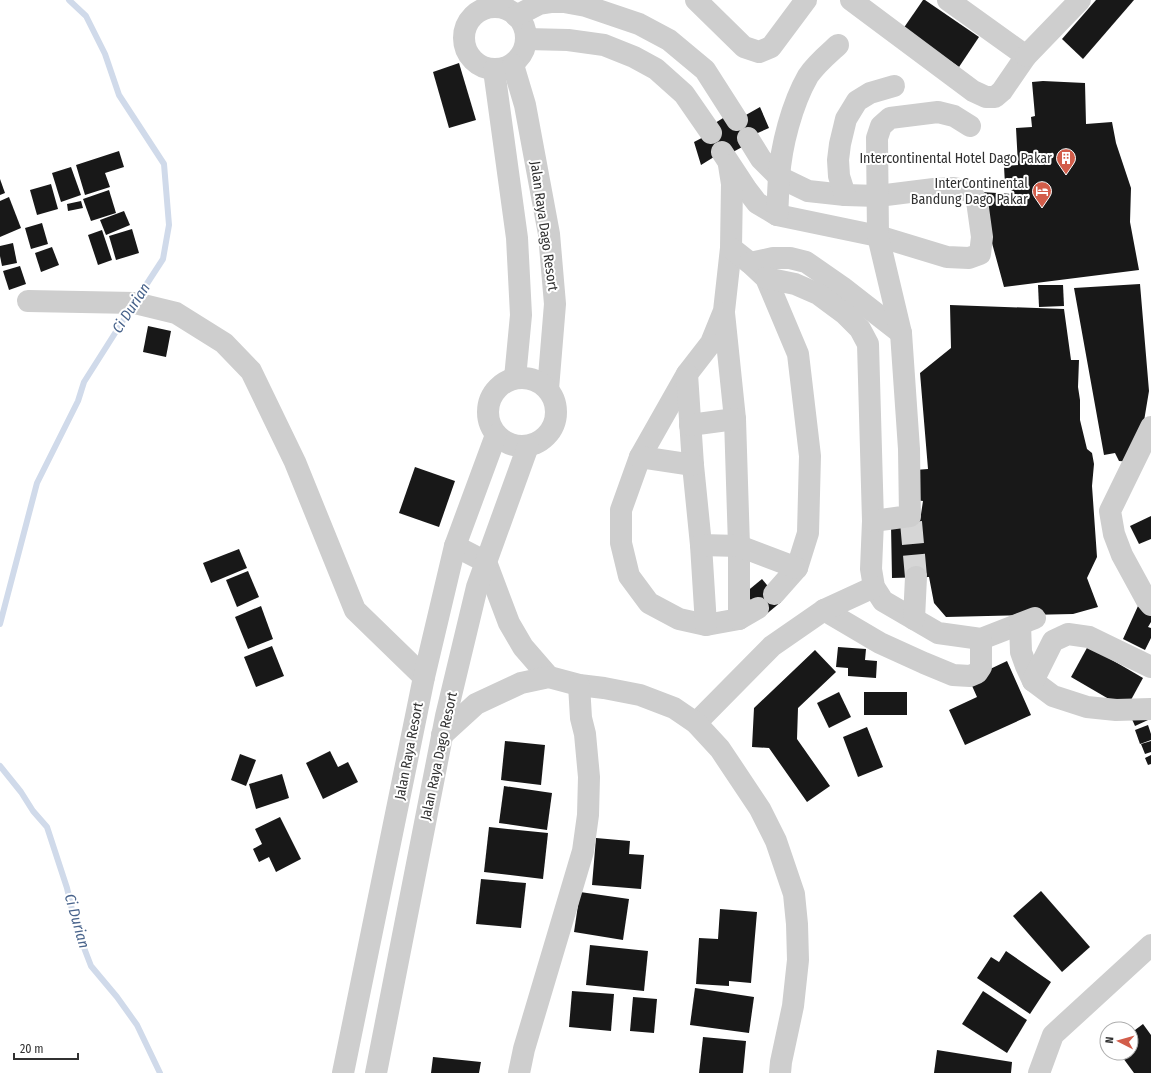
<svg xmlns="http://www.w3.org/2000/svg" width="1151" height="1073" font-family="'Fira Sans Condensed',sans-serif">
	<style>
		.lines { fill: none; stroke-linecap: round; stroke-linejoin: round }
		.stream { stroke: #d0daea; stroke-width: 6 }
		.building { fill: #181818 }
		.minor-tunnel { stroke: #d6d6d6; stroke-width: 22; stroke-dasharray: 22 11; stroke-linecap: butt }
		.minor { stroke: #cecece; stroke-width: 22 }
		.labels { text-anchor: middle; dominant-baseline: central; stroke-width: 4; stroke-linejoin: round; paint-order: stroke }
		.poi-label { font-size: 14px; fill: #313131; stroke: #fff; text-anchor: end }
		.street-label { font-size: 14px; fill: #313131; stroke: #fff }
		.water-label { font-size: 15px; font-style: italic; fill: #48638b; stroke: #fff }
	</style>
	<rect width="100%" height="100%" fill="#fff"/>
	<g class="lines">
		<!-- stream -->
		<g class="stream">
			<polyline points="69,0 86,16 105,54 119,95 164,164 169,225 163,259 137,299"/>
			<polyline points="0,624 37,483 78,401 84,382 131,308"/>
			<polyline points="0,766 21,792 33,811 47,827 67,888 76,927 91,966 117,997 137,1025 160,1073"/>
		</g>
	</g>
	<!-- building -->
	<g class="building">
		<polygon points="923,0 925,0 979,37 959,67 903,29"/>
		<polygon points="1096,0 1134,0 1083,59 1062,39"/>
		<polygon points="459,63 476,120 449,128 433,72"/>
		<polygon points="1043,81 1085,83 1086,124 1112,122 1116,143 1131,188 1130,222 1139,270 1004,287 989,232 982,192 1012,194 1011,185 1005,185 1004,166 1018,165 1016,128 1032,127 1031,117 1035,116 1032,82"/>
		<polygon points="760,107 769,128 744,139 744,146 733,152 722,152 701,165 694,142 719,129 715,123 728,115 737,120"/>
		<polygon points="119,151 124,167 105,173 110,187 85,195 76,165"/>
		<polygon points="71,167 81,195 61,202 52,173"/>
		<polygon points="0,179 5,193 0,195"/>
		<polygon points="51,184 58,209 37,215 30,190"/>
		<polygon points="109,190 116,213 91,221 83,199"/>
		<polygon points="9,197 21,228 0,237 0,201"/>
		<polygon points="81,201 83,208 68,211 67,204"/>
		<polygon points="124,211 130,225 106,235 100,220"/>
		<polygon points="42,223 48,244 31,249 25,228"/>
		<polygon points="132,229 139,253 116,260 109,236"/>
		<polygon points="102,230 112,260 98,265 88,235"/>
		<polygon points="13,243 17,263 2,266 0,256 0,246"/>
		<polygon points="52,247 59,265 41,272 35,253"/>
		<polygon points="20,266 26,284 9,290 3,271"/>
		<polygon points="1140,284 1149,391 1140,445 1133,462 1119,461 1115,453 1104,455 1074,288"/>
		<polygon points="1038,285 1063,285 1064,306 1039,307"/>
		<polygon points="950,305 1064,309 1071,360 1079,360 1078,387 1080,400 1080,420 1087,449 1092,453 1094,464 1092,486 1097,557 1087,578 1098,607 1073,614 946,617 934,603 929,577 892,578 891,525 920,521 923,501 915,500 915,470 928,469 920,373 951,348"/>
		<polygon points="148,326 171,331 166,357 143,352"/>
		<polygon points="415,467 455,481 439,527 399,513"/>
		<polygon points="1151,516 1151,539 1139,544 1130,526"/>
		<polygon points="239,549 247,568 211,583 203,563"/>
		<polygon points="248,571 259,597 237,607 226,580"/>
		<polygon points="762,579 781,602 764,616 745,593"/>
		<polygon points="261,606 273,639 248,649 235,617"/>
		<polygon points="1138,606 1151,612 1151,622 1148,627 1151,628 1151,638 1145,650 1123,639"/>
		<polygon points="272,646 284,676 256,687 244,657"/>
		<polygon points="1088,646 1143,678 1126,709 1071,677"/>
		<polygon points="838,647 866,649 865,660 877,661 876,678 848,676 848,668 836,667"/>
		<polygon points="815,650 836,672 798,708 797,739 830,786 807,802 769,748 752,747 754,708"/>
		<polygon points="1007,661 1031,715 965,745 949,710 977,697 969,679"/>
		<polygon points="839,692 851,717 829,728 817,703"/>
		<rect x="864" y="692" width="43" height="23"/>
		<polygon points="1144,711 1148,720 1135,726 1131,717"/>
		<polygon points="1148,725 1151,734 1151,740 1140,744 1135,730"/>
		<polygon points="867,727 883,767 858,777 843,737"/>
		<polygon points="505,741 545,745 541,785 501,780"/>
		<polygon points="1151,741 1151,752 1145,754 1141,744"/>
		<polygon points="330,751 338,767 348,762 358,782 323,799 306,763"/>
		<polygon points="240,754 256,760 246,786 231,780"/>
		<polygon points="1151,755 1151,764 1148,765 1145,758"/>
		<polygon points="282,774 289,798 256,809 249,784"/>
		<polygon points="504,786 552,793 547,830 499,823"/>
		<polygon points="280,817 301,859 276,872 269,857 259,862 253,849 262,844 255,829"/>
		<polygon points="489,827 548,833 543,879 484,872"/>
		<polygon points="596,838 630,841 629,854 644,855 641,889 592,885"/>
		<polygon points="481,879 526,883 521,928 476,924"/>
		<polygon points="1041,891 1090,947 1062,972 1013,916"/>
		<polygon points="580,892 629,899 623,940 574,932"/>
		<polygon points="720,909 757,912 751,983 729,981 729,986 696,984 699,938 718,939"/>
		<polygon points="590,945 648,951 644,991 586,985"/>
		<polygon points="1006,951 1051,982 1030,1014 977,978 991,957 999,962"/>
		<polygon points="695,988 754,997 749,1033 690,1025"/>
		<polygon points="572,991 614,994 611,1031 569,1027"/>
		<polygon points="983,991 1027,1020 1007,1053 962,1024"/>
		<polygon points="633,997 657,999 654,1033 630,1031"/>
		<polygon points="1143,1024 1151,1035 1151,1073 1134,1073 1123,1058 1135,1050 1131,1045 1131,1033"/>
		<polygon points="703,1037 746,1041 743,1073 699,1073"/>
		<polygon points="937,1050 1012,1062 1011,1073 934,1073"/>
		<polygon points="433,1057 481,1062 479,1073 431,1073"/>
	</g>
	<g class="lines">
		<!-- minor-tunnel -->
		<polyline class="minor-tunnel" points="911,522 916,577"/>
		<!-- minor -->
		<g class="minor">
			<polyline points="696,0 744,47 759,52 771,47 806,0"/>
			<polyline points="851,0 973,91 986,97 995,97 1002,91 1026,56 948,0"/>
			<circle cx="495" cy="38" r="31"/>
			<polyline points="516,16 539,4 552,2 564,2 586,6 639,24 669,40 705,70 737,120"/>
			<polyline points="526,39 568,40 604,45 634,57 656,69 684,94 711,133"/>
			<polyline points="1026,56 1080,0"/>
			<polyline points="513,65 525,105 549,234 555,304 548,389"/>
			<polyline points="494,70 517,238 521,315 515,378"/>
			<polyline points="722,152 747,190 757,203 777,215 878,236 947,257 969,258 980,254 982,237 977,201 970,191 954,188 934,189 878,196 845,195 808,191 779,177 761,159 748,138"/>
			<polyline points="729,165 732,184 731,248 724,311 711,343 687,374 640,457 621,510 621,543 629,576 649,603 679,619 706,625 739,619 758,608"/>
			<polyline points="845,195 839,176 838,160 840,144 846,119 857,101 870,93 894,86"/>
			<path d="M777,215c1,-12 1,-25 2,-37 2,-32 13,-74 29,-102 8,-12 19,-21 30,-31"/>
			<polyline points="731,248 750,263 766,278 798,354 810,456 808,533 797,568 774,594"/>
			<polyline points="750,263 773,258 790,258 806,262 842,287 901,333"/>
			<polyline points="766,278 795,284 818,294 845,314 860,329 868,344 873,521 871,569 874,587 883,601 938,633 981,639 1035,618"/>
			<polyline points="28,301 135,303 176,313 224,343 251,371 295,462 355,610 424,677"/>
			<polyline points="724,313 735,419 739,546 739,619"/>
			<polyline points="687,374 693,465 701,545 706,625"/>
			<circle cx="522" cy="412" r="34"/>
			<polyline points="690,425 735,419"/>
			<polyline points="1151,427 1110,511 1114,534 1122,555 1146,599 1151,605"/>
			<polyline points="640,457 693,465"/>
			<polyline points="873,521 910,516 909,449 901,333 878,236 877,138 881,126 890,118 938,112 954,116 970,126"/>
			<polyline points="701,545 739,546 797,568"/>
			<polyline points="455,546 486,562 509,623 523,647 549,677"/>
			<polyline points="824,610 880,643 924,663 953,675 970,676 977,673 981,667 981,639"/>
			<polyline points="914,619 916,577"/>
			<polyline points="1020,624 1021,652 1026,666 1033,681 1053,696 1087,707 1116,710 1151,709"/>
			<polyline points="1033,681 1053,641 1068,634 1089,637 1151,667"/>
			<polyline points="696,723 772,646 824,610 874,587"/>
			<polyline points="442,735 476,704 521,683 549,677 579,685 604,688 640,695 674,708 696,723 720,749 760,809 776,841 794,894 797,924 798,960 793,1006 781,1062 780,1073"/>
			<polyline points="343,1073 424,677 455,546 496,435"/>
			<polyline points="376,1073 446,716 477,587 528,446"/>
			<polyline points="519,1073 524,1049 583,851 588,815 589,777 585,734 581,718 579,685"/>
			<polyline points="1039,1073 1053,1035 1151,945"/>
		</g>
	</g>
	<!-- icons -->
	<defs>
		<symbol id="building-pin" viewBox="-11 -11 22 30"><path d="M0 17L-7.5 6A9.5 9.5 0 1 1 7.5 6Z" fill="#d25d4a" stroke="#fff"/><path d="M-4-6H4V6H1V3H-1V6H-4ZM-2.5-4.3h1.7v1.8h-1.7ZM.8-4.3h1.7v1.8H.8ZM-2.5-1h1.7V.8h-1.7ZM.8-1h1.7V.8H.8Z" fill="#fff"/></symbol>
		<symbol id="hotel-pin" viewBox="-11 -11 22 30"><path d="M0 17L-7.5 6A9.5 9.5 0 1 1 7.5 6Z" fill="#d25d4a" stroke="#fff"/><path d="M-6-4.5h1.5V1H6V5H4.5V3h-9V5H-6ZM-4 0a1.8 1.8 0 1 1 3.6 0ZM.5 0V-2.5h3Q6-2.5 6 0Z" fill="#fff"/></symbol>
	</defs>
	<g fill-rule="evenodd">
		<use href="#building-pin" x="1055" y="147" width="22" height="30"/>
		<use href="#hotel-pin" x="1031" y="180" width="22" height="30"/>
	</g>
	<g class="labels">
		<!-- poi labels -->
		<g class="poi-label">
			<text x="1052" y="158">Intercontinental Hotel Dago Pakar</text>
			<text x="1028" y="183">InterContinental<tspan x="1028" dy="16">Bandung Dago Pakar</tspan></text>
		</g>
		<!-- street labels -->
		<g class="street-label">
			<text transform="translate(544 226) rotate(82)">Jalan Raya Dago Resort</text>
			<text transform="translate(409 751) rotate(-79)">Jalan Raya Resort</text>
			<text transform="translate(439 756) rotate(-78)">Jalan Raya Dago Resort</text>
		</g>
		<!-- water labels -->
		<g class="water-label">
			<text transform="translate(131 308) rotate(-57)">Ci Durian</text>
			<text transform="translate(77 921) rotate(74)">Ci Durian</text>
		</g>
	</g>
	<!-- north arrow -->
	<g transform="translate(1119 1041) rotate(276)"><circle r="19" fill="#ffffff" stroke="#adadad"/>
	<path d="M0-3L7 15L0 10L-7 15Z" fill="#d25d4a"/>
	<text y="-6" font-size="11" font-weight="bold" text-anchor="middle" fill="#313131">N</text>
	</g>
	<!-- scale -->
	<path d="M14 1053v6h64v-6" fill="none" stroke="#313131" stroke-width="2"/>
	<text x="20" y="1053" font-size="12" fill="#313131" stroke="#ffffff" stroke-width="3" paint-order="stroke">20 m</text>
</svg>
